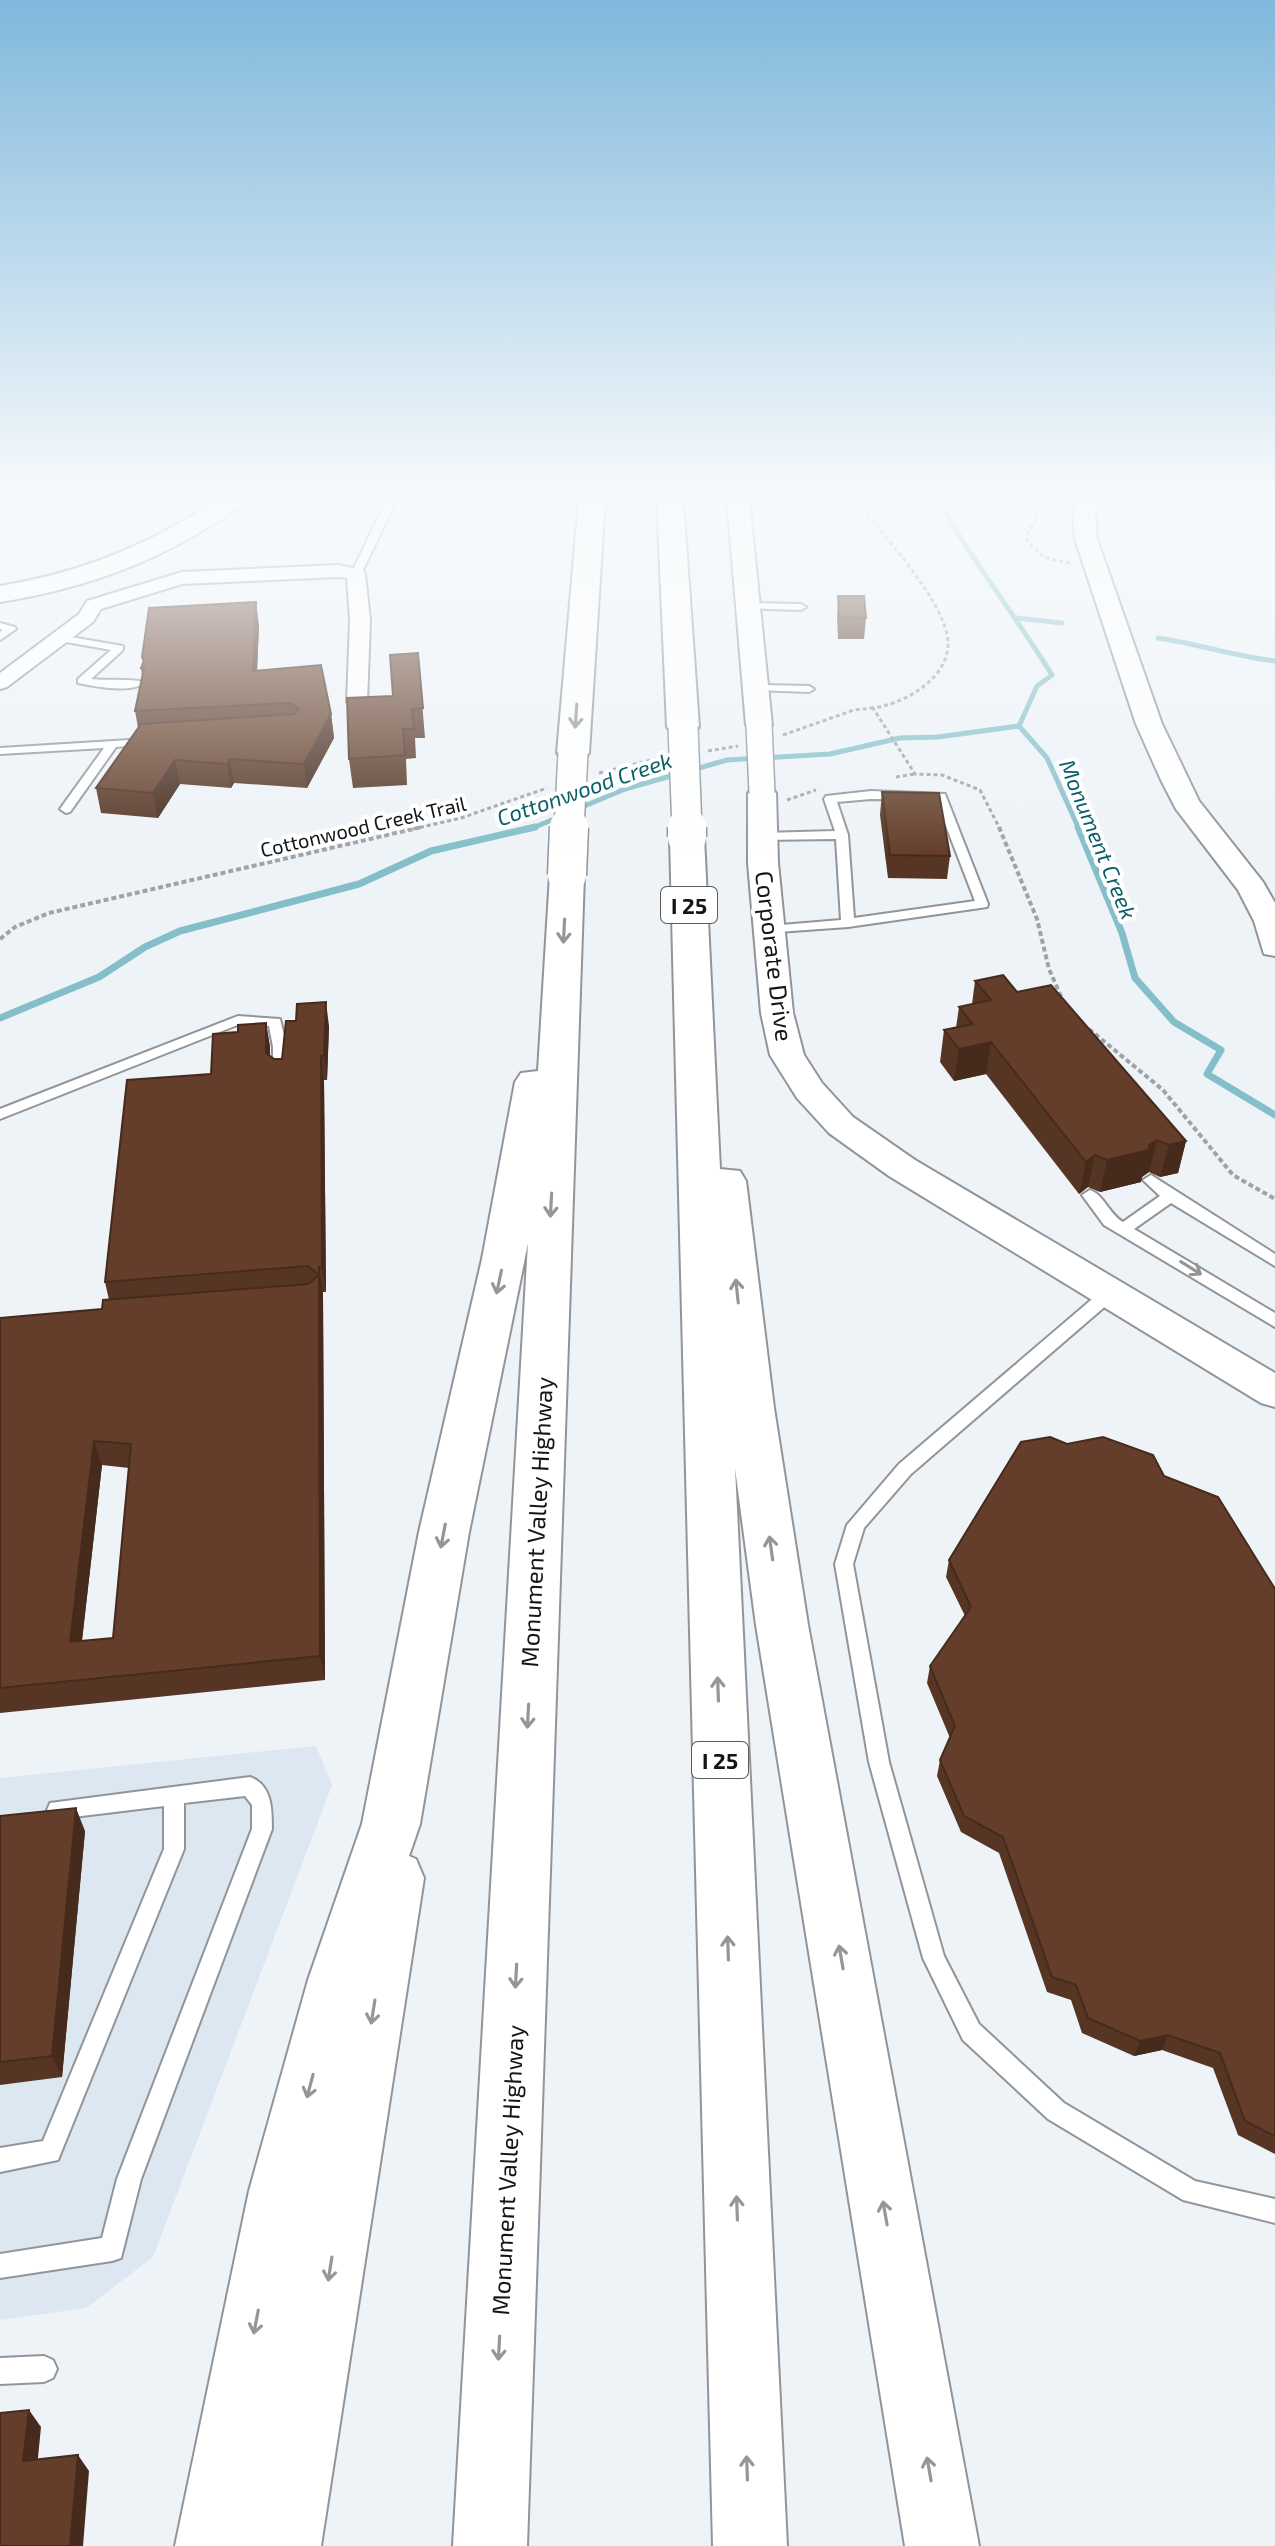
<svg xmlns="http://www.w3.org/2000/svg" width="1275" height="2546" font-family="'Exo 2',sans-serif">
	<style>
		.built { fill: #dce7f1 }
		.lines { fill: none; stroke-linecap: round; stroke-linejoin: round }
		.stream-far1 { stroke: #84bfc9; stroke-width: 5 }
		.stream { stroke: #84bfc9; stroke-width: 7 }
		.service-casing { stroke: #919599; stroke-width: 4 }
		.minor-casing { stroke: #919599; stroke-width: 4 }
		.tertiary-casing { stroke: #919599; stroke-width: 4 }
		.secondary-casing { stroke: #919599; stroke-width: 4 }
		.motorway-casing { stroke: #919599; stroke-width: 4 }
		.path-far1 { stroke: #9fa2a6; stroke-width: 3; stroke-dasharray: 4 3; stroke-linecap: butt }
		.path { stroke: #9fa2a6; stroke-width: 4; stroke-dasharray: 5 3; stroke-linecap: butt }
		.service { fill: #fff; fill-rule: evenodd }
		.minor { fill: #fff; fill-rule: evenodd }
		.tertiary { fill: #fff; fill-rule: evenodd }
		.secondary { fill: #fff; fill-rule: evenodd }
		.motorway { fill: #fff; fill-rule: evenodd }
		.tertiary-bridge-casing { stroke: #919599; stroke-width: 28; stroke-linecap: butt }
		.motorway-bridge-far1-casing { stroke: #919599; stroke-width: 32; stroke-linecap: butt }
		.motorway-bridge-casing { stroke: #919599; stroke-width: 41; stroke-linecap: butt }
		.tertiary-bridge { stroke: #fff; stroke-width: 25 }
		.motorway-bridge-far1 { stroke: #fff; stroke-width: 29 }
		.motorway-bridge { stroke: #fff; stroke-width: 38 }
		.wall { fill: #563524; fill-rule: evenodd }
		.shaded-wall { fill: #462b1d }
		.building { fill: #643e2a; stroke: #462b1d; stroke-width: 2; fill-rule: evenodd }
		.oneway { stroke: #959697 }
		.labels { text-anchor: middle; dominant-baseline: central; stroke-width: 8; stroke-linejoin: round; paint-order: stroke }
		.far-street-label { font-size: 20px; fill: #141517; stroke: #fff }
		.far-water-label { font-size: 22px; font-style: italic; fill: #0a5e69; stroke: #fff }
		.shield { fill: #fff; stroke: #5a5b5d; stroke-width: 2 }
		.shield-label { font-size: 22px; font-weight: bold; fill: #141517 }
		.street-label { font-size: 24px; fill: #141517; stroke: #fff }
	</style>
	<rect width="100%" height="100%" fill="#eef3f8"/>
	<!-- built -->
	<polygon class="built" points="316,1746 332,1785 153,2257 86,2308 0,2320 0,1778"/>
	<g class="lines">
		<!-- stream-far1 -->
		<g class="stream-far1">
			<path d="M937,499c35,61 78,116 115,176l-15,11 -18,40"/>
			<polyline points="1017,618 1062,623"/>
			<path d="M1158,638c40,6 77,18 117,23"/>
			<polyline points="1019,726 1047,758 1079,829"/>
			<polyline points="575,810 625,789 727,760 830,754 900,738 938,737 1019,726"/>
			<polyline points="530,829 559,817"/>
		</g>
		<!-- stream -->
		<g class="stream">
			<polyline points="1078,827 1122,933 1135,978 1174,1022 1221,1050 1207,1074 1275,1115"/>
			<polyline points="0,1018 99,977 145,947 180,931 359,884 431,851 535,827"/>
		</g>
		<defs>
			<g id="service">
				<polygon points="387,499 397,499 361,574 352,576 351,574"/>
				<polygon points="748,603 801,604 806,607 801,610 744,608 743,606"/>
				<polygon points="0,623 15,627 16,629 0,640 0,632 3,630 0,629"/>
				<path d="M59,635l64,11v4l-32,29c14,2 46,-1 55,4 -17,10 -48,4 -68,0v-4l33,-29 -56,-10v-4z"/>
				<polygon points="756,685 809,686 814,689 809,692 752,690 751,688"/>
				<polygon points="146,739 152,742 150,744 116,747 70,812 66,813 60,809 104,748 0,754 0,748"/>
				<path d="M871,791l74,3 43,110 -1,3 -139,20 -84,6 -2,-3 7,-4 72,-6 -5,-81 -74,1 -6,-4 2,-3 77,-2 -11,-32 2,-3zM871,799l65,1 39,101 -121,17 -6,-83 -11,-33z"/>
				<polygon points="238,1016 280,1019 287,1047 285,1080 280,1081 273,1077 273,1047 269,1026 240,1024 0,1119 0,1109"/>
				<path d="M1151,1175l124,79v12l-104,-63 -37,26 141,84v14l-171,-102 -22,-30 8,-5c14,5 19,24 33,32l37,-26 -17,-16z"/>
				<polygon points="1110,1287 1118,1293 1116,1297 911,1474 864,1528 853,1564 889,1762 944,1956 979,2024 1064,2103 1195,2181 1275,2199 1275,2223 1183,2200 1048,2119 963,2040 923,1958 869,1762 835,1564 847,1525 899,1464 1104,1289"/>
				<path d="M250,1777c22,8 22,32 22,52l-131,350 -20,79 -9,3 -112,17v-24l102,-16 15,-59 135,-350v-24l-7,-9 -61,7v46l-126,311 -58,12v-24l43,-7 121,-292v-43l-107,13 -7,-2 -3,-7 3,-7z"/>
				<polygon points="44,2356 53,2360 57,2369 53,2378 44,2382 0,2384 0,2358"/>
			</g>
			<polygon id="minor" points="338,565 363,570 365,574 370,620 367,702 364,706 350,706 347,702 350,620 347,578 338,577 182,584 101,609 93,622 7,687 0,689 0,673 79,614 87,601 182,572"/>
			<g id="tertiary">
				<polygon points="727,499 749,499 772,725 768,731 750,731 746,725"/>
				<polygon points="1079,499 1101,499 1095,516 1097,539 1162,724 1189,780 1199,801 1263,882 1275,903 1275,956 1264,954 1254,921 1238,890 1176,809 1161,780 1136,724 1075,539 1073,516"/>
				<polygon points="762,785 772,787 776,793 778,863 793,1013 804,1055 822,1083 853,1117 915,1160 1275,1373 1275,1407 1261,1403 889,1176 829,1133 797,1098 770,1055 761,1013 748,863 748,793 752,787"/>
			</g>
			<path id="secondary" d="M218,499h28c-8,12 -26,21 -39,29 -65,40 -132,62 -207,74v-16c80,-13 150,-41 218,-87z"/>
			<g id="motorway">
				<polygon points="579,499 605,499 589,753 584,760 573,763 562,760 557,753"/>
				<polygon points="657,499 683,499 699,727 694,734 683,736 672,734 667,727"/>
				<polygon points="687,827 699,830 704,837 720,1169 740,1171 746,1181 774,1408 808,1625 979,2546 905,2546 756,1625 735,1468 787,2546 713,2546 670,837 675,830"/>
				<polygon points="567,865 579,868 584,875 527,2546 453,2546 528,1243 469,1532 420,1824 409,1856 416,1859 424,1878 321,2546 175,2546 249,2191 308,1980 362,1824 419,1532 482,1259 515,1082 521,1073 538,1071 550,875 555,868"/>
			</g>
		</defs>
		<!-- service casing -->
		<use href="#service" class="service-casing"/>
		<!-- minor casing -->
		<use href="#minor" class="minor-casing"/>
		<!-- tertiary casing -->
		<use href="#tertiary" class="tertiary-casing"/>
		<!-- secondary casing -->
		<use href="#secondary" class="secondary-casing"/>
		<!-- motorway casing -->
		<use href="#motorway" class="motorway-casing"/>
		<!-- path-far1 -->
		<g class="path-far1">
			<path d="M854,499c25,31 95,106 94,145 0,17 -11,32 -24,42 -15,12 -32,19 -51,22l42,66 27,1 38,15 20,39"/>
			<polyline points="1034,499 1037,518 1029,530 1027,541 1045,558 1071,563"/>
			<polyline points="783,735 854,710 873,708"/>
			<polyline points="708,751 738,746"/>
			<polyline points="599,773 659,758"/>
			<polyline points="896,777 915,774"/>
			<polyline points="787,800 816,790"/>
			<polyline points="413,829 461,818 547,788"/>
		</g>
		<!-- path -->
		<g class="path">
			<polyline points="999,827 1037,919 1049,969 1063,1001"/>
			<polyline points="0,939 15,927 49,913 422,827"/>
			<polyline points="1089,1029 1163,1090 1233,1175 1275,1199"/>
		</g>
		<!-- service -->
		<use href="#service" class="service"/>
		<!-- minor -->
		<use href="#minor" class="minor"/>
		<!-- tertiary -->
		<use href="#tertiary" class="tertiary"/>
		<!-- secondary -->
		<use href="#secondary" class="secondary"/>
		<!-- motorway -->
		<use href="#motorway" class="motorway"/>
		<defs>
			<polyline id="tertiary-bridge" points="759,725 762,793"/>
			<g id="motorway-bridge-far1">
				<polyline points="683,727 687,829"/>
				<polyline points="569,829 573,753"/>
			</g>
			<g id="motorway-bridge">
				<polyline points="687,827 687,837"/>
				<polyline points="567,875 569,827"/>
			</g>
		</defs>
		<!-- tertiary-bridge casing -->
		<use href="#tertiary-bridge" class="tertiary-bridge-casing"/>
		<!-- motorway-bridge-far1 casing -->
		<use href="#motorway-bridge-far1" class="motorway-bridge-far1-casing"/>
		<!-- motorway-bridge casing -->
		<use href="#motorway-bridge" class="motorway-bridge-casing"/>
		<!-- tertiary-bridge -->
		<use href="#tertiary-bridge" class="tertiary-bridge"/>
		<!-- motorway-bridge-far1 -->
		<use href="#motorway-bridge-far1" class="motorway-bridge-far1"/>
		<!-- motorway-bridge -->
		<use href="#motorway-bridge" class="motorway-bridge"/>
	</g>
	<!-- wall -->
	<g class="wall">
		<polygon points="838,596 866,618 864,639 838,639 837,617"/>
		<polygon points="259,625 257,671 331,714 334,738 307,788 234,783 231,788 180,784 158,818 101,813 96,788 138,728 135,711 142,676 141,668 143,663 142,657"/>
		<polygon points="418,653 425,738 415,738 416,758 406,759 407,785 353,788 349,759 393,696"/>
		<polygon points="882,792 950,856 947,879 888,878 880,815"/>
		<polygon points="975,981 1017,992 1186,1141 1178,1173 1160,1177 1149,1172 1142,1177 1141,1182 1100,1192 1088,1187 1079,1194 986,1074 954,1081 940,1062 944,1030 956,1028 959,1007 972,1004"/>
		<path d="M266,1023l4,24v9l4,3h8l47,-33 -2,54h-3l2,212h-3v8l2,380 -325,33v-395l102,-9 7,-9 -4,-18 106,-208 27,-42zM102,1465l27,3 -16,170 -31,3z"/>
		<polygon points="1164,1476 1275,1589 1275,2154 1238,2135 1213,2068 1162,2050 1134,2056 1082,2033 1071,2000 1047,1992 999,1853 961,1832 937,1776 940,1760 950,1738 927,1683 930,1666 965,1616 946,1577 949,1560"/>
		<polygon points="0,1816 85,1831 62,2077 0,2085"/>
	</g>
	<!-- shaded-wall -->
	<g class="shaded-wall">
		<polygon points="256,602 259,625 256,695 253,671"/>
		<polygon points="331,714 334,738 307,788 304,764"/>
		<polygon points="230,759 234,783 231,788 227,764"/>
		<polygon points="175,760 180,784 158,818 153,793"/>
		<polygon points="326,1002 329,1026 327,1080 324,1056"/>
		<polygon points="266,1023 270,1047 270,1077 266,1053"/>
		<polygon points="991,1042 986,1074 954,1081 959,1049"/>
		<polygon points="321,1056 324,1080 326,1292 322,1267"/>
		<polygon points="1157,1140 1149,1172 1142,1177 1141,1182 1100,1192 1107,1160 1149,1145"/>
		<polygon points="1186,1141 1178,1173 1160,1177 1169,1145"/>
		<polygon points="1095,1155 1088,1187 1079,1194 1086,1162"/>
		<polygon points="319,1267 323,1292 325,1680 320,1656"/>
		<polygon points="94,1441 102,1465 79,1666 70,1642"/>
		<polygon points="76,1808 85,1831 62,2077 52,2056"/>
		<polygon points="1168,2035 1162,2050 1134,2056 1140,2041"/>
		<polygon points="29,2410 41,2427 36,2478 23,2461"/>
		<polygon points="78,2455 89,2471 83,2546 70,2546"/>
	</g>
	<!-- building -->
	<g class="building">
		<polygon points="838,596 864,596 866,618 840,617"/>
		<polygon points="256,602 253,671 321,665 331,714 304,764 230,759 227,764 175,760 153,793 96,788 141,724 294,714 299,709 290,703 135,711 144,668 141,668 144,661 142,657 149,608"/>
		<polygon points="418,653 423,708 412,709 414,729 403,729 405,755 349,759 347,698 393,696 390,655"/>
		<polygon points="882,792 939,793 950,856 890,855"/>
		<polygon points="1003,975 1017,992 1051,985 1186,1141 1169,1145 1157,1140 1149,1145 1149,1150 1107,1160 1095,1155 1086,1162 991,1042 959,1049 944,1030 973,1024 959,1007 991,1000 975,981"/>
		<polygon points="326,1002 324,1056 321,1056 322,1267 319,1267 319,1275 308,1266 105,1282 127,1080 211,1074 213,1034 238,1032 238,1025 266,1023 266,1053 274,1059 282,1059 286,1021 296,1021 297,1004"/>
		<path d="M319,1275l1,381 -320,32v-370l102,-9 1,-9 205,-16zM94,1441l37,3 -18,194 -43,4z"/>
		<polygon points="1050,1437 1067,1444 1103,1437 1153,1455 1164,1476 1218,1497 1275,1589 1275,2136 1245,2121 1220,2053 1168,2035 1140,2041 1088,2018 1076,1985 1052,1977 1003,1837 964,1816 940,1760 955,1726 930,1666 971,1607 949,1560 1021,1442"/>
		<polygon points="76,1808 52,2056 0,2062 0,1816"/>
		<polygon points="29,2410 23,2461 78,2455 70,2546 0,2546 0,2413"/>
	</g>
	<!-- one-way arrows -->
	<defs><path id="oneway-shaft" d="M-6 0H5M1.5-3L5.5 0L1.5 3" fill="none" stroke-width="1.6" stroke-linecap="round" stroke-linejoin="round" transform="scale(2)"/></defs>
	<g class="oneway">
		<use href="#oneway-shaft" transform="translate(576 716) rotate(94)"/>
		<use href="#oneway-shaft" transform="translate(564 931) rotate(93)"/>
		<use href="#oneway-shaft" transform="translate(551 1205) rotate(93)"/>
		<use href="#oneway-shaft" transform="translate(1191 1268) rotate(32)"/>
		<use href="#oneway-shaft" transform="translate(499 1282) rotate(102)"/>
		<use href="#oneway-shaft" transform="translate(737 1291) rotate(-96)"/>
		<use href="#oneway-shaft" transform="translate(443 1536) rotate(101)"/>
		<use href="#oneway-shaft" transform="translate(771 1548) rotate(-98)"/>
		<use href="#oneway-shaft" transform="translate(718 1689) rotate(-92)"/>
		<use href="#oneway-shaft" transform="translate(528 1716) rotate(93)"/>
		<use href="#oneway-shaft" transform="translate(728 1948) rotate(-92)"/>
		<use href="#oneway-shaft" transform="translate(841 1957) rotate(-100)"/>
		<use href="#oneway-shaft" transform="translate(516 1976) rotate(93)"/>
		<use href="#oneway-shaft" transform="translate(373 2012) rotate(99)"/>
		<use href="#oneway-shaft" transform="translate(310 2086) rotate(105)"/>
		<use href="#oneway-shaft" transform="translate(737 2208) rotate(-92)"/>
		<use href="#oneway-shaft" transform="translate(885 2213) rotate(-100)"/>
		<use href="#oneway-shaft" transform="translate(330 2269) rotate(99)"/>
		<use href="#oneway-shaft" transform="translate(256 2322) rotate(101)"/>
		<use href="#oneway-shaft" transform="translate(499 2348) rotate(93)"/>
		<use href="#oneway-shaft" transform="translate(747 2468) rotate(-92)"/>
		<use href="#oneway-shaft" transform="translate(929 2469) rotate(-100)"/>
	</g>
	<!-- sky -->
	<linearGradient id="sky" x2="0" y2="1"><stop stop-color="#80b8dc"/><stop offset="0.58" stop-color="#f7fafc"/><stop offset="1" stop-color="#f7fafc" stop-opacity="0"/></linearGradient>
	<rect width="1275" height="855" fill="url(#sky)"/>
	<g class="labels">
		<!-- far-street labels -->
		<g class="far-street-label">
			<text transform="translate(363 826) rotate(-13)">Cottonwood Creek Trail</text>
		</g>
		<!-- far-water labels -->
		<g class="far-water-label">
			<text transform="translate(584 788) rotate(-19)">Cottonwood Creek</text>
			<text transform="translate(1099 839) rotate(68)">Monument Creek</text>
		</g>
		<!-- shield labels -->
		<g class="shield">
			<rect x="661" y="887" width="56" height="36" rx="6"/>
			<rect x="692" y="1742" width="56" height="36" rx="6"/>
		</g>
		<g class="shield-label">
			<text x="689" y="905">I 25</text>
			<text x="720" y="1760">I 25</text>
		</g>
		<!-- street labels -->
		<g class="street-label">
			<text transform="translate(775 956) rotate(83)">Corporate Drive</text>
			<text transform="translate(536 1522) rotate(-87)">Monument Valley Highway</text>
			<text transform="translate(507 2170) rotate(-87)">Monument Valley Highway</text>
		</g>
	</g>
</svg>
